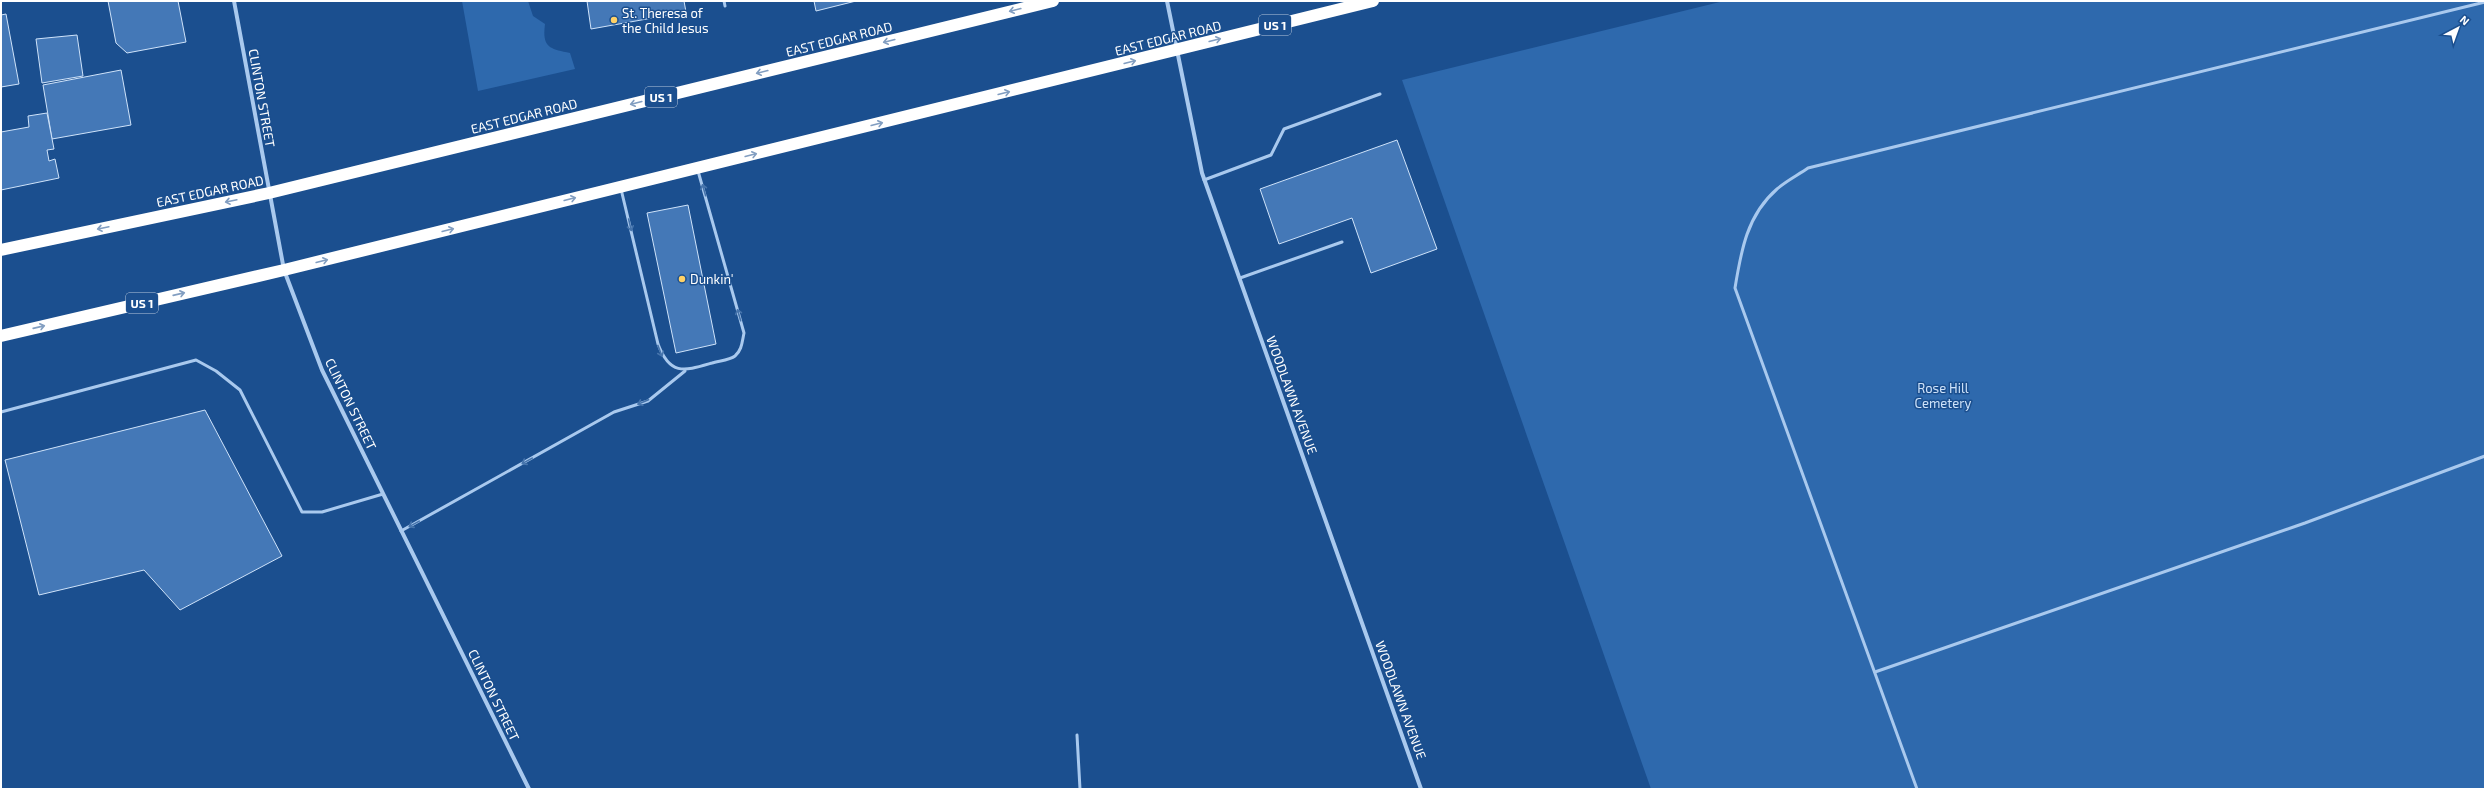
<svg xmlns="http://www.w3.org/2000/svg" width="2486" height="790" font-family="'Exo 2',sans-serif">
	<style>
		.green { fill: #2e69ad }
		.building { fill: #4478b7; stroke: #cfe3fa }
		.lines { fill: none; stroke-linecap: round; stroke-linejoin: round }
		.lane { stroke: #a9c9ee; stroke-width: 3 }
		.street { stroke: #a9c9ee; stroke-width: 4 }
		.highway { stroke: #fff; stroke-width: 12 }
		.oneway { stroke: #829ec1 }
		.oneway2 { stroke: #4674ac }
		.poi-dot { fill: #ffd166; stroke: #1b4f8f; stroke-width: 1.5 }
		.labels { text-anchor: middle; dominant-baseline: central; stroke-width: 3; stroke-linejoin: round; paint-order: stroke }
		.shield { fill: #1b4f8f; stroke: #bbcadd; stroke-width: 1 }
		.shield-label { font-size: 12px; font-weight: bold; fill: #fff }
		.poi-label { font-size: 13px; fill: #fff; stroke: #1b4f8f; text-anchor: start }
		.street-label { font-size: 13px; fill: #fff; stroke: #1b4f8f }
		.park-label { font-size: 13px; fill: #cfe3fa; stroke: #1b4f8f }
	</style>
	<rect width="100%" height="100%" fill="#1b4f8f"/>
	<!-- green -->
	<g class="green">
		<path d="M462,1h66l5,15 12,8c-3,23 4,25 25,29l5,16 -97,22z"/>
		<polygon points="1724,1 2485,1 2485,789 1651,789 1402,80"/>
	</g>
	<!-- building -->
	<g class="building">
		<polygon points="108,1 178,1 186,42 127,53 116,43"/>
		<polygon points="587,1 684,1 686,12 591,29"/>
		<polygon points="814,1 856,1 816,11"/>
		<polygon points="6,14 19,84 1,87 1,15"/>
		<polygon points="77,35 83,76 42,83 36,39"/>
		<polygon points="121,70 131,125 52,139 43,85"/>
		<polygon points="47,113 54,149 47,150 49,161 55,159 59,178 1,190 1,132 29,127 28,116"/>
		<polygon points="1397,140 1437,249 1371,273 1352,218 1279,244 1260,189"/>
		<polygon points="688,205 716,344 676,353 647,213"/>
		<polygon points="205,410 282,556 180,610 144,570 39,595 5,460"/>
	</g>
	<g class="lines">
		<!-- lane -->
		<g class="lane">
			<polyline points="724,1 725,6"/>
			<polyline points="1204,180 1271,155 1284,129 1380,94"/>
			<path d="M621,189l37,155c12,32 26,27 54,19 6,-2 18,-3 23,-7 7,-6 7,-14 9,-23l-46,-162"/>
			<polyline points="1240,278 1342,242"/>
			<polyline points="1,412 196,360 216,371 240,390 302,512 322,512 383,494"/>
			<polyline points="401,531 614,412 648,401 685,371"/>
			<polyline points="1875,672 2305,523 2485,456"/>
			<polyline points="1077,735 1080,789"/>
			<path d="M1917,789l-182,-501c6,-37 12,-73 42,-99 9,-8 21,-14 31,-21l677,-166"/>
		</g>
		<!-- street -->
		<g class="street">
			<polyline points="234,1 284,270 322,370 529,789"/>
			<polyline points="1167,1 1202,173 1421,789"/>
		</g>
		<!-- highway -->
		<g class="highway">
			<polyline points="1,250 269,193 1053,1"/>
			<polyline points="1,336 284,270 1373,1"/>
		</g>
	</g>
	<!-- one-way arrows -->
	<defs><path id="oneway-shaft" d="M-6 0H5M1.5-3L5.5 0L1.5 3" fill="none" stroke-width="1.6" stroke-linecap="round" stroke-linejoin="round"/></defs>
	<g class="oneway">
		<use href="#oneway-shaft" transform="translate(1015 10) rotate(166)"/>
		<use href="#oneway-shaft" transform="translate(1215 40) rotate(-14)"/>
		<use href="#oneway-shaft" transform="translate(889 41) rotate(166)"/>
		<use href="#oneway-shaft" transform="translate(1130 62) rotate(-14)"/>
		<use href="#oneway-shaft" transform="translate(762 72) rotate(166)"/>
		<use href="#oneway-shaft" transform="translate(1004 93) rotate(-14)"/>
		<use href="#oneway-shaft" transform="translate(636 103) rotate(166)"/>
		<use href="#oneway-shaft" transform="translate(877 124) rotate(-14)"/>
		<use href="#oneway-shaft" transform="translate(751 155) rotate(-14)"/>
		<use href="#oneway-shaft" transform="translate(570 199) rotate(-14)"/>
		<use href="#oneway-shaft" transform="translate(231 201) rotate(168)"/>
		<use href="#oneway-shaft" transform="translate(103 228) rotate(168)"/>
		<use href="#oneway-shaft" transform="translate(448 230) rotate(-14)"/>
		<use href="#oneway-shaft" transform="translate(322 261) rotate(-14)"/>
		<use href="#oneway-shaft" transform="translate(179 294) rotate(-13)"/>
		<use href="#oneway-shaft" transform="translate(39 327) rotate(-13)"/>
	</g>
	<g class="oneway2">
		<use href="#oneway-shaft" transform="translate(704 190) rotate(-106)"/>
		<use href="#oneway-shaft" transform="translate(630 225) rotate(77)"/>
		<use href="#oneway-shaft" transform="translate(739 315) rotate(-106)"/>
		<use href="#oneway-shaft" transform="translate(660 351) rotate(69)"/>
		<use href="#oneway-shaft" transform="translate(643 402) rotate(157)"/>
		<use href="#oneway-shaft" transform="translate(527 461) rotate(151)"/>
		<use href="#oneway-shaft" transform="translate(414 524) rotate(151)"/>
	</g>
	<!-- markers -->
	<g class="poi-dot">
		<circle cx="614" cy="20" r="4"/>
		<circle cx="682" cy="279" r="4"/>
	</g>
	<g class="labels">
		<!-- shield labels -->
		<g class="shield">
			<rect x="1259" y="15" width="32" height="20" rx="3"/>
			<rect x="645" y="87" width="32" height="20" rx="3"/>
			<rect x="126" y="293" width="32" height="20" rx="3"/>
		</g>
		<g class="shield-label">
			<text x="1275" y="25">US 1</text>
			<text x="661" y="97">US 1</text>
			<text x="142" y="303">US 1</text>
		</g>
		<!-- poi labels -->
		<g class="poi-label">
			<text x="622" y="13">St. Theresa of<tspan x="622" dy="15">the Child Jesus</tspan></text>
			<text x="690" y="279">Dunkin'</text>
		</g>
		<!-- street labels -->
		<g class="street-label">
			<text transform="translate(1168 38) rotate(-14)">EAST EDGAR ROAD</text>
			<text transform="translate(839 39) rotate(-14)">EAST EDGAR ROAD</text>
			<text transform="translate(262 98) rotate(80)">CLINTON STREET</text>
			<text transform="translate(524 116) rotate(-14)">EAST EDGAR ROAD</text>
			<text transform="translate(210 191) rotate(-12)">EAST EDGAR ROAD</text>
			<text transform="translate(1292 395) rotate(70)">WOODLAWN AVENUE</text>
			<text transform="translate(351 404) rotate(64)">CLINTON STREET</text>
			<text transform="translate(494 695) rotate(64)">CLINTON STREET</text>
			<text transform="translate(1401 700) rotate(70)">WOODLAWN AVENUE</text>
		</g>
		<!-- park labels -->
		<g class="park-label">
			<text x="1943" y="388">Rose Hill<tspan x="1943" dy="15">Cemetery</tspan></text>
		</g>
	</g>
	<!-- border -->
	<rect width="2486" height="790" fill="none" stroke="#ffffff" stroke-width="4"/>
	<!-- north arrow -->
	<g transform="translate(2458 28) rotate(41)" stroke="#1b4f8f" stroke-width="3" paint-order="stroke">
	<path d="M0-3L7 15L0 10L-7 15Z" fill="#ffffff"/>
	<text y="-6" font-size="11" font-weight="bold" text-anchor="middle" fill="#ffffff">N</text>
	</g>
</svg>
